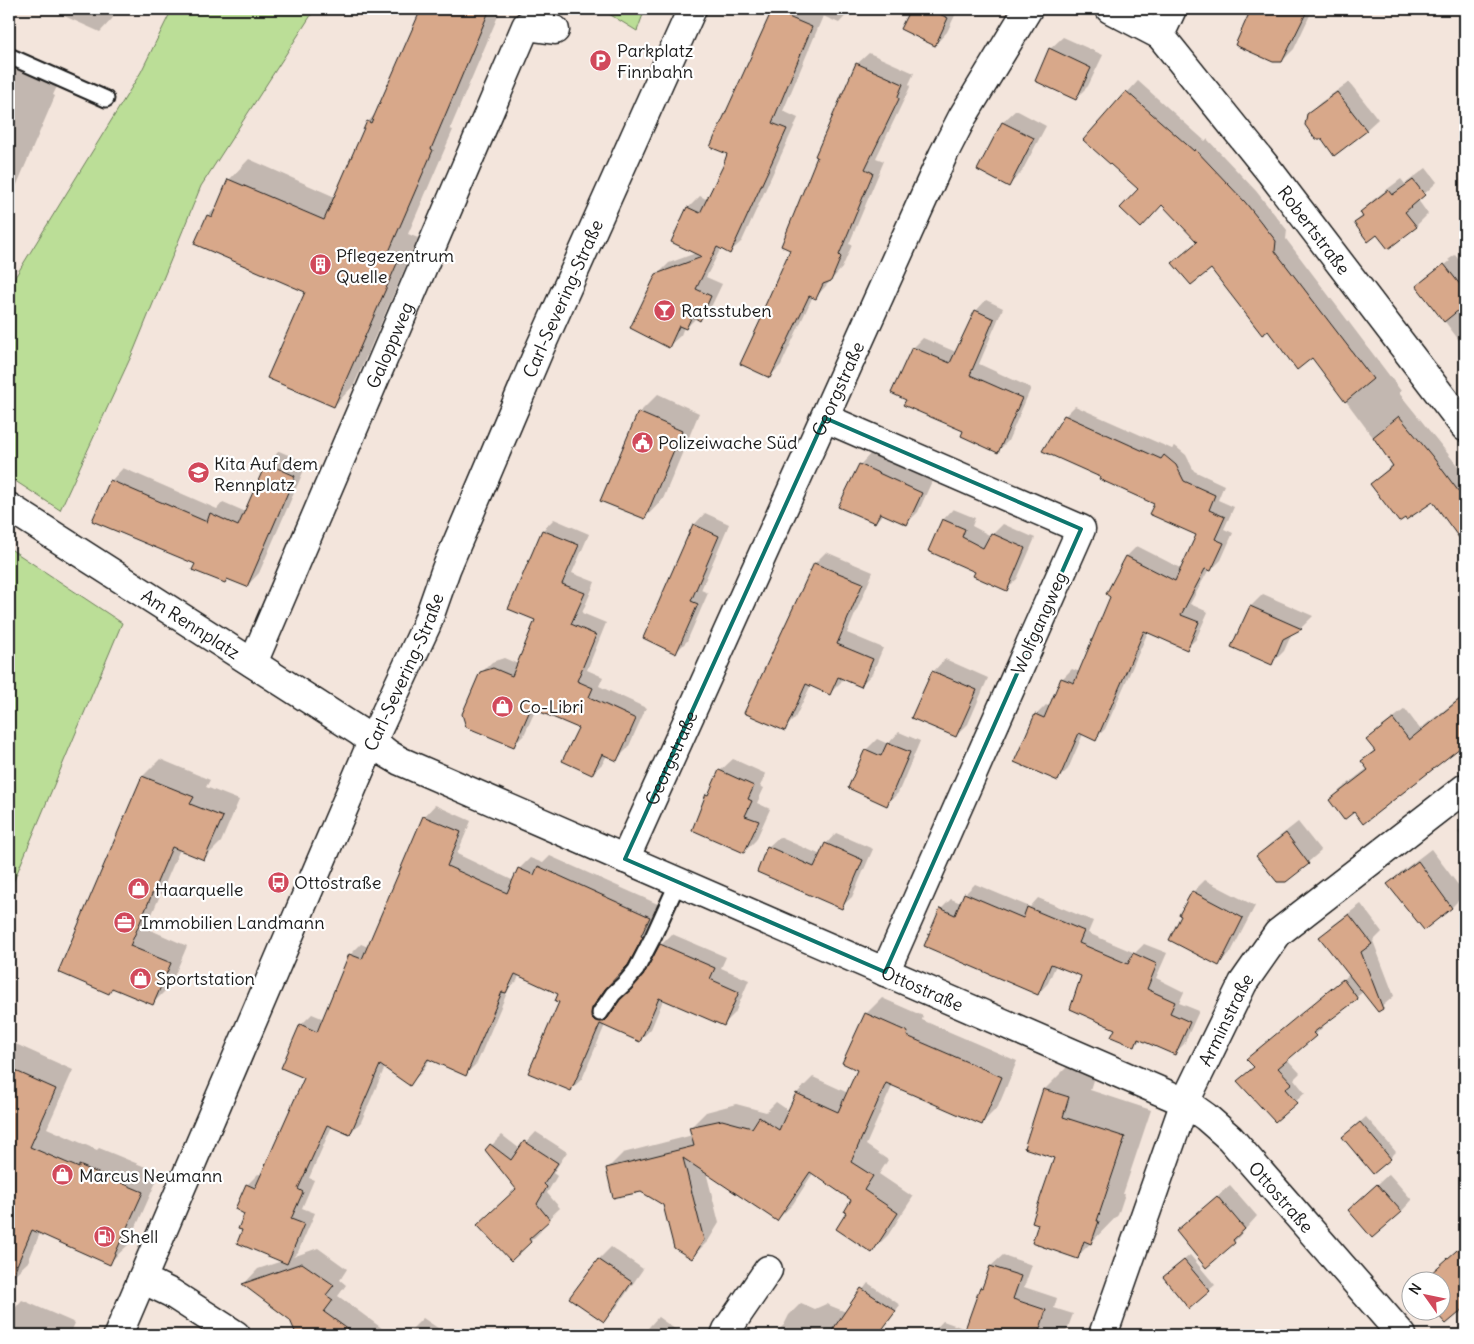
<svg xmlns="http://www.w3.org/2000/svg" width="1474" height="1344" font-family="Delius,sans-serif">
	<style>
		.green { fill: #bbde97; stroke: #6c7d5a }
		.shadow { fill: #0003 }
		.building { fill: #d8a88a; stroke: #1c1c1c }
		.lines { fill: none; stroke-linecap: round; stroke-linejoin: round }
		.lane-casing { stroke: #1c1c1c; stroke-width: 19 }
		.street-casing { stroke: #1c1c1c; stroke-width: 31 }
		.secondary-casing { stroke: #1c1c1c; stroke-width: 31 }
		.lane { stroke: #fff; stroke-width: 15 }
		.street { stroke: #fff; stroke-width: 28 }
		.secondary { stroke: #fff; stroke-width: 28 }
		.marked { fill: none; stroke: #0f766e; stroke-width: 4; stroke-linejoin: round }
		.labels { text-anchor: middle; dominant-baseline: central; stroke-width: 4.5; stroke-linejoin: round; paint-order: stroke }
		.poi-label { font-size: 18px; fill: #1c1c1c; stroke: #fff; text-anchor: start }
		.street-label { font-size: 18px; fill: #1c1c1c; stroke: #fff }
	</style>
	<rect width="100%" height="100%" fill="#f3e5dc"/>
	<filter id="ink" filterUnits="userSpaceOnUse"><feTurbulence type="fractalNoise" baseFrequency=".02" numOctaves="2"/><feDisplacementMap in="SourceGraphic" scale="10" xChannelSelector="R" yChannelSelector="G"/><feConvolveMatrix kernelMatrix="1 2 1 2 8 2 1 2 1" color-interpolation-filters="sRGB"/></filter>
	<g filter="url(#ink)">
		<!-- green -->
		<g class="green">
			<polygon points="172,9 315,9 201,186 134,350 60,510 9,477 9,287 141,72"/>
			<polygon points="601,9 645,9 637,31"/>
			<polygon points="9,548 122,623 9,892"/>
		</g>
		<!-- shadow -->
		<g class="shadow">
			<polygon points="52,9 117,9 112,19 100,32 51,10"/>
			<polygon points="422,9 501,9 450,129 453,130 408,234 418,238 354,385 334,406 307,291 208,216 218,205 229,180 249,159 335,197 368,122 377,112"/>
			<polygon points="773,9 852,9 839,23 823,16 783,111 798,118 742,241 730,252 721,248 706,277 722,284 711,307 700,319 697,317 686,328 684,327 681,335 669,346 657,275 669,263 696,253 688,208 700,196 708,200 724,167 759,39"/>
			<polygon points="916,9 958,9 947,32 935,45 904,30"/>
			<polygon points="1240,9 1251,9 1244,15 1239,12"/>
			<polygon points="1253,9 1318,9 1310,15 1294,49 1282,61 1236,44"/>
			<polygon points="1063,37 1103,55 1088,86 1076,98 1050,49"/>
			<polygon points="869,53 914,73 909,84 910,87 876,158 884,161 849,244 852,245 842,268 816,297 813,296 781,365 770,376 792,250 857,64"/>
			<polygon points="16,60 60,80 53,95 55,96 9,203 9,68"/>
			<polygon points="1138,81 1205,141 1207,139 1256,191 1287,230 1286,239 1401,391 1399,393 1465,475 1465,549 1461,543 1463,541 1433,500 1371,484 1393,464 1313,357 1268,329 1211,267 1174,263 1198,241 1163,204 1140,189 1085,139"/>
			<polygon points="1349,82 1378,119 1366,130 1334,155 1308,115 1320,103"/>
			<polygon points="1016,110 1046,126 1021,173 1009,185 978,169 1003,122"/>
			<polygon points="1426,168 1437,182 1418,200 1428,214 1416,226 1377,233 1355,223 1363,215 1361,212 1373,200 1401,179 1405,184"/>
			<polygon points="1455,255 1465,268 1465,348 1418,286 1427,276 1427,279 1450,261 1448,260"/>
			<polygon points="986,300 1003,308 979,364 1031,388 1008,441 998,451 908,399 913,348 923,338 956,352 976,311"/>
			<polygon points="658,394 699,413 663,499 645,518 639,413"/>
			<polygon points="1075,406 1172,449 1175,446 1186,455 1194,471 1224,485 1218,500 1234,507 1224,529 1233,533 1221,560 1211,570 1209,569 1190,604 1208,612 1196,639 1186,649 1148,632 1105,729 1095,739 1083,734 1068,769 1058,779 1036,715 1046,705 1050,707 1062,679 1072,669 1080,672 1112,596 1108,594 1127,556 1137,546 1182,569 1198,534 1155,503 1101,476 1065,416"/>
			<polygon points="279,451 307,463 259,573 247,586 228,578 224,582 196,564 111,481 123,468 217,509 223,502 246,512 267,464"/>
			<polygon points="871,453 932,481 918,512 906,524 884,513 875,522 860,465"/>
			<polygon points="953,509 975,518 972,526 991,536 1003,524 1035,538 1017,579 1006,589 976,571 943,520"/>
			<polygon points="705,513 729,524 701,590 708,593 687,641 676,652 694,525"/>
			<polygon points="554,519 589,534 572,573 595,582 582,613 606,623 587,670 603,677 599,686 646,708 628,748 617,759 607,755 603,763 592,774 579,727 536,709 524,735 513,746 481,673 492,662 504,658 518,664 537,620 543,530"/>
			<polygon points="826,552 873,572 847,633 883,648 872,674 861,685 843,677 841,682 830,693 811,685 795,718 784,729 746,713 815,563"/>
			<polygon points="1263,594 1313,616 1301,628 1292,633 1284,651 1272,663 1233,646 1251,606"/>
			<polygon points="945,659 988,678 968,724 956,736 933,672"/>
			<polygon points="1465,694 1465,743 1363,822 1354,810 1330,800 1341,789 1368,768 1363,761 1375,749 1368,740 1379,729 1405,709 1420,729"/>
			<polygon points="899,732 920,741 898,793 887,804 866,750 877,739 888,744"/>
			<polygon points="160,759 210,780 206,787 239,800 221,842 204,859 180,849 146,928 187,946 170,986 153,1003 115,987 109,993 59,972 143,776"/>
			<polygon points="733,759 766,774 760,786 764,788 757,803 770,809 756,840 744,852 694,829 707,795 711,791 720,771"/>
			<polygon points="435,805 471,821 457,854 514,881 519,869 530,858 543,863 550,856 660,905 639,952 616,976 603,995 602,1005 606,1010 614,1011 644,977 661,945 672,934 726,957 721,968 749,980 735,1013 724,1024 664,998 651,1029 640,1040 605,1025 582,1079 570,1090 559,994 519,975 517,981 509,988 477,1063 466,1074 430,1059 421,1073 409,1084 385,1067 361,1122 350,1133 332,1126 309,1178 314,1180 302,1208 315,1213 298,1252 293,1257 318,1248 347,1269 340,1280 346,1285 338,1296 391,1335 315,1335 291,1320 244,1284 258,1269 282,1261 244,1230 247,1185 258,1174 262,1175 306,1077 301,1025 312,1014 324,1019 350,955 361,944 368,947 424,817"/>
			<polygon points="1298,822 1321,851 1286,881 1258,856 1270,844"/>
			<polygon points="1465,825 1465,842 1458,832"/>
			<polygon points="836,833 873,849 852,897 841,907 768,847 779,837 821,855 826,844"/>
			<polygon points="1431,849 1465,894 1453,906 1424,928 1389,884 1401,872"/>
			<polygon points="1205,880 1255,906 1231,952 1219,964 1193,892"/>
			<polygon points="975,884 1030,907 1038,898 1093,921 1088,933 1135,953 1144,944 1167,953 1156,978 1184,992 1179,1003 1199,1011 1184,1044 1174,1054 1141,1039 1135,1046 1116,1028 1083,975 1056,965 1048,983 1038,994 941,909 951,899 961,903 965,894"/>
			<polygon points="1361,904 1382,932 1373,941 1394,996 1378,1010 1364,991 1322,1025 1324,1026 1315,1035 1287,1059 1300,1073 1294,1079 1305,1093 1275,1120 1248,1072 1255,1066 1248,1059 1350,974 1321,937 1332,926"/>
			<polygon points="882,998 923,1016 922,1020 1017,1061 998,1107 982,1123 893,1084 866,1145 888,1160 879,1174 913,1197 888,1235 872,1251 848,1213 853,1200 813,1173 793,1204 777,1220 706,1172 719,1223 708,1241 692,1257 664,1204 607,1169 623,1153 693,1135 691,1127 706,1112 736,1104 766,1112 776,1102 789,1111 797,1093 813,1077 848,1093 859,1069 866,1014"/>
			<polygon points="9,1041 73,1070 47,1128 97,1150 99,1148 160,1173 128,1245 109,1263 40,1233 28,1262 9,1280"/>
			<polygon points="1071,1063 1096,1070 1090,1090 1151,1110 1123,1194 1125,1194 1118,1215 1077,1257 1044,1090"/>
			<polygon points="1366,1117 1396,1152 1390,1158 1350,1131"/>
			<polygon points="536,1132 567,1152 553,1173 557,1176 547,1193 560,1208 539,1228 541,1231 511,1260 517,1189 487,1150 502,1135 520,1149"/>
			<polygon points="1389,1174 1412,1200 1401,1212 1349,1210"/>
			<polygon points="1230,1185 1257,1216 1234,1242 1177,1231"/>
			<polygon points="1465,1229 1465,1239 1460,1234"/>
			<polygon points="611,1247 643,1269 616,1308 604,1321 599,1259"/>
			<polygon points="1457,1251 1465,1261 1465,1307 1446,1323 1437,1312 1442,1312 1442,1282 1422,1282"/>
			<polygon points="1003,1255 1032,1265 1024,1287 1057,1298 1054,1308 1073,1314 1065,1335 930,1335 943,1321 966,1329 981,1288 985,1284 991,1266"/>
			<polygon points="1190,1255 1215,1285 1209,1290 1170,1272"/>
			<polygon points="868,1283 900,1305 879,1333 857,1319 851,1335 773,1335 784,1325 789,1315 801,1303 815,1309 826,1304 846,1312"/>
			<polygon points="22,1300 75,1323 72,1330 79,1333 78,1335 9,1335 9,1315"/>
			<polygon points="658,1317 683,1335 642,1335"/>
			<polygon points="423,1318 448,1335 406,1335"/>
			<polygon points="1365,1332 1368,1335 1361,1335"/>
		</g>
		<!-- building -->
		<g class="building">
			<polygon points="421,9 490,9 431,149 433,150 388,254 399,259 334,407 267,378 305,292 194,244 207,215 212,217 228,179 324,220 367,121 371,123"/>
			<polygon points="910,9 929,9 948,18 935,46 900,29"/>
			<polygon points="1251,9 1308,9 1282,62 1273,62 1235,45"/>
			<polygon points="772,10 812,27 772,123 787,129 730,254 717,247 696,289 711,296 700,321 692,316 686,329 679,326 669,348 630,328 656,274 702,257 671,242 687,207 700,213 723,166 727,154 710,147"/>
			<polygon points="1049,48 1091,68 1076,100 1035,81"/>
			<polygon points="856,63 903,84 898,96 899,99 865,169 873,173 839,255 841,257 831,281 823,284 816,299 809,296 770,378 740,364 761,319 759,319 790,250 781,246 817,157 815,156"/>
			<polygon points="1126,91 1194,151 1195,149 1245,202 1276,241 1275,251 1373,379 1345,402 1312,358 1297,370 1268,331 1262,335 1211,269 1191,285 1172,263 1197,242 1162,205 1141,228 1120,208 1138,189 1083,140"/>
			<polygon points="1337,92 1367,131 1334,156 1322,139 1315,139 1305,125 1307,114"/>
			<polygon points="1002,122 1034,138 1009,187 977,170"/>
			<polygon points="1413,180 1425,195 1405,212 1417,227 1388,249 1377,235 1368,242 1354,223 1363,217 1360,212 1388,190 1392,195"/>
			<polygon points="1444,264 1465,291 1465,305 1444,322 1416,286"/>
			<polygon points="975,310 994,319 970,375 1022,398 998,453 961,436 963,431 903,405 906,400 891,393 912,347 950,363"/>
			<polygon points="638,412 682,431 645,519 600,501"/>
			<polygon points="1064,415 1161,459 1164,455 1176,465 1184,481 1215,495 1209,510 1225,517 1215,539 1224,543 1211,571 1205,569 1181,615 1199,622 1187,650 1144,631 1096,741 1079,733 1058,781 1014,762 1035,714 1044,718 1061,678 1074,683 1110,597 1106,594 1126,556 1175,581 1196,535 1149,514 1154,504 1099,479 1100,477 1042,451"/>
			<polygon points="1399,416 1432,456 1465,500 1465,546 1433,502 1406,520 1405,518 1399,522 1370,484 1393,466 1373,437"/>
			<polygon points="266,463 295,476 247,587 227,579 225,583 192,570 195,564 92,521 110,480 207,522 210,513 238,526"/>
			<polygon points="859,464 922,493 907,525 880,513 875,523 838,507"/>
			<polygon points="942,519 965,529 962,537 983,548 991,533 1025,548 1007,591 973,576 975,572 928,551"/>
			<polygon points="693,524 719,536 691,601 698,604 676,654 643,638"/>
			<polygon points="542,530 579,545 562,584 585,593 571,624 596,635 577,681 593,688 589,697 636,719 617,761 602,754 592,775 562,761 578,728 531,708 514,747 466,727 462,714 480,672 493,668 512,676 535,620 508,609"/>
			<polygon points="814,563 863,583 837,644 873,659 861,687 838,677 830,695 806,684 785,731 744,713"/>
			<polygon points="1250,606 1302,629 1283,639 1272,665 1231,647"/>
			<polygon points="932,671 977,690 956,737 911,718"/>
			<polygon points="1465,695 1465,744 1363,824 1354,812 1344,820 1329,800 1368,770 1361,761 1375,751 1366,740 1393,719 1409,740"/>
			<polygon points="887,743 910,752 887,806 848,788 865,749 881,756"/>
			<polygon points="719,770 754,786 748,799 752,801 745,816 759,821 744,853 692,830 706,794 708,795"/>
			<polygon points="142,776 194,797 190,804 223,817 204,860 172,847 130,946 171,963 153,1005 112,988 109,994 58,972"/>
			<polygon points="423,816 461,832 447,866 507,893 518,868 534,875 538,866 650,917 641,936 643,937 628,965 605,989 592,1008 591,1017 595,1021 604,1022 608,1018 620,1000 643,976 660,944 715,968 710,979 739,992 724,1026 659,998 640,1042 600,1024 571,1091 528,1073 559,1002 555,1001 558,994 515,974 506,993 502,992 466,1076 428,1059 410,1086 380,1065 350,1135 327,1125 298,1189 303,1192 291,1219 304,1224 287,1264 237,1243 242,1230 238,1229 244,1214 235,1209 246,1184 255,1188 304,1078 281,1068 300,1024 317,1032 349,954 362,959"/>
			<polygon points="1286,833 1309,864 1286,882 1277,882 1256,856"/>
			<polygon points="825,843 863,860 842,909 757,872 767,846 814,867"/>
			<polygon points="1418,861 1452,908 1424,930 1387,884"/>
			<polygon points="1192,891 1243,918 1219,966 1169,940 1181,916 1179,915"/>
			<polygon points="964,893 1023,918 1027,907 1084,931 1079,943 1128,964 1133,953 1157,964 1147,989 1175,1002 1170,1013 1190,1022 1175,1055 1138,1039 1135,1047 1111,1037 1115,1029 1070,1009 1081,976 1051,964 1038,995 924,946 940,908 955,915"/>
			<polygon points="1349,914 1372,944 1361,952 1383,1009 1378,1012 1319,937"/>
			<polygon points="1343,979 1358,999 1313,1033 1316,1036 1278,1068 1292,1083 1285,1089 1297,1103 1275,1122 1237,1081 1254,1067 1246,1059"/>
			<polygon points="865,1013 908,1032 907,1036 1002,1077 982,1125 886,1083 851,1162 873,1176 864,1190 898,1213 872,1253 836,1229 846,1213 844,1212 851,1200 810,1172 777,1221 683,1158 704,1240 692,1259 674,1248 663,1205 641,1192 613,1198 606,1168 694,1146 689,1127 722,1120 752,1128 759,1117 779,1130 796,1093 838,1112 857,1070 842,1063"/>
			<polygon points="9,1068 56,1089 30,1147 79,1168 79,1165 143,1192 110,1265 32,1230 9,1284"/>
			<polygon points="1043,1089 1069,1097 1063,1117 1125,1137 1097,1221 1099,1221 1091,1244 1084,1241 1078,1259 1032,1243 1038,1224 1032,1222 1054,1158 1024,1148"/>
			<polygon points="1360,1122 1391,1159 1373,1174 1342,1137"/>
			<polygon points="524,1141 558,1163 544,1184 547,1187 537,1204 550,1220 529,1239 531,1242 511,1261 477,1225 516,1189 485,1150 490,1144 511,1160"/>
			<polygon points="1377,1184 1402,1212 1372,1238 1348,1210"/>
			<polygon points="1217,1196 1245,1229 1233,1240 1235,1243 1206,1268 1176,1231"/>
			<polygon points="1465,1243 1465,1308 1446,1324 1435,1312 1442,1312 1442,1282 1421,1282"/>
			<polygon points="598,1259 632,1282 604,1322 569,1298"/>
			<polygon points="1184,1260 1210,1291 1189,1309 1163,1277"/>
			<polygon points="302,1263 334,1285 326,1295 333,1300 324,1312 356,1335 296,1334 290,1320 242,1284"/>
			<polygon points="990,1266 1021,1276 1013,1299 1046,1310 1038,1335 963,1335 980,1287 982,1288"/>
			<polygon points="861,1288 896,1311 878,1335 829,1335"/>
		</g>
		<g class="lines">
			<defs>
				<g id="lane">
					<polyline points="9,56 106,99"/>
					<polyline points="600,1013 613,994 625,983 636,970 653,937 678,882"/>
				</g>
				<g id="street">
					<path id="s1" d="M1110,9l50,26 111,138 194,254"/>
					<polyline points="1160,35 1172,9"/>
					<polyline points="825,418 1081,529 885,972"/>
					<path id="s2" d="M9,507l351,225 28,22 12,7 785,341 21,15 24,21 172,197"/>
					<path id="s3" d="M253,663l273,-637 29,4"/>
					<path id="s4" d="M625,859l318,-704 20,-39 65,-107"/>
					<polyline points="142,1279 171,1293 236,1335"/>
					<polyline points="725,1335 727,1330 768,1270"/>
					<path id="s5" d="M1103,1335l82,-233 58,-119 35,-50 187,-145"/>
				</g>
				<g id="secondary">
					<path id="s6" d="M118,1335l254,-593 54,-116 20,-57 94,-221 152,-339"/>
				</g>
			</defs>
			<!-- lane casing -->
			<use href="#lane" class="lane-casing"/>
			<!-- street casing -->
			<use href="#street" class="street-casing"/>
			<!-- secondary casing -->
			<use href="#secondary" class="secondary-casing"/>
			<!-- lane -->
			<use href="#lane" class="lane"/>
			<!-- street -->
			<use href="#street" class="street"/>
			<!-- secondary -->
			<use href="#secondary" class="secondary"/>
		</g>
	</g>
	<!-- marked area -->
	<path class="marked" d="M825,418l256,111 -196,443 -260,-113z"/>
	<!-- icons -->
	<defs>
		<symbol id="parking-disc" viewBox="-11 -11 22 22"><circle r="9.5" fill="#d1495b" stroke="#fff"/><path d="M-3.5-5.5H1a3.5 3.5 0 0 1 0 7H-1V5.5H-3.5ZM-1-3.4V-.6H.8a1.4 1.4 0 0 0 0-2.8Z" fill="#fff"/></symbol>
		<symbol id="building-disc" viewBox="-11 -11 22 22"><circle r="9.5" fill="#d1495b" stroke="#fff"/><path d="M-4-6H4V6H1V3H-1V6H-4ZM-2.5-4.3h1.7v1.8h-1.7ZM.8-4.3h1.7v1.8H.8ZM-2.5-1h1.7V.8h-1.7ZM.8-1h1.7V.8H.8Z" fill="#fff"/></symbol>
		<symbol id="bar-disc" viewBox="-11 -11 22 22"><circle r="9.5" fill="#d1495b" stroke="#fff"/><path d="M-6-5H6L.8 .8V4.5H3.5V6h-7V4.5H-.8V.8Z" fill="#fff"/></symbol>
		<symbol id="civic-disc" viewBox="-11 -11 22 22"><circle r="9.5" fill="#d1495b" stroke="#fff"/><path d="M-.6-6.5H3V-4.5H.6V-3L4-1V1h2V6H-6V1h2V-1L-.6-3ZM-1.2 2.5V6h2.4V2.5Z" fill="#fff"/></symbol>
		<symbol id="school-disc" viewBox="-11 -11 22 22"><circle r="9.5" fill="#d1495b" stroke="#fff"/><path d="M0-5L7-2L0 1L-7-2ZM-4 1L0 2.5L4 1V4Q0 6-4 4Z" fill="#fff"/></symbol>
		<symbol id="shop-disc" viewBox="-11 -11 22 22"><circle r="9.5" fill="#d1495b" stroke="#fff"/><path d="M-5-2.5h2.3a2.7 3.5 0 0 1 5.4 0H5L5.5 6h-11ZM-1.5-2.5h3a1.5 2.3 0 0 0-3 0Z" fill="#fff"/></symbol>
		<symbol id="bus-disc" viewBox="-11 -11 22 22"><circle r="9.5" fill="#d1495b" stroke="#fff"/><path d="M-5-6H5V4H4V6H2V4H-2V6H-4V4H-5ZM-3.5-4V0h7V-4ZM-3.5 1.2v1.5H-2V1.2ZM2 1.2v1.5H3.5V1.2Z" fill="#fff"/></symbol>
		<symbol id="office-disc" viewBox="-11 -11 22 22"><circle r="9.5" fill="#d1495b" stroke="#fff"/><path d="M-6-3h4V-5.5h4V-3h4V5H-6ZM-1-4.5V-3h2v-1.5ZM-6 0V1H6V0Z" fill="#fff"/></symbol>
		<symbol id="fuel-disc" viewBox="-11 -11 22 22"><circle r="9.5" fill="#d1495b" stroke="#fff"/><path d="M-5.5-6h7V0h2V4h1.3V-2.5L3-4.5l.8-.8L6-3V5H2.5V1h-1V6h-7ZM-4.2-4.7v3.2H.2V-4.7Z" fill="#fff"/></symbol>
	</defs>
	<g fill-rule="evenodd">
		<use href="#parking-disc" x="588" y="48" width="25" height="25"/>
		<use href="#building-disc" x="308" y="252" width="25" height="25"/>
		<use href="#bar-disc" x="652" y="298" width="25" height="25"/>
		<use href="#civic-disc" x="630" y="430" width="25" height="25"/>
		<use href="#school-disc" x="186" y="460" width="25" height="25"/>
		<use href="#shop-disc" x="490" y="694" width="25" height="25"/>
		<use href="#bus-disc" x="266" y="870" width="25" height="25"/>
		<use href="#shop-disc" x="126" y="876" width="25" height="25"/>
		<use href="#office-disc" x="112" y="910" width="25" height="25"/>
		<use href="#shop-disc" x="128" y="966" width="25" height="25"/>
		<use href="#shop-disc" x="50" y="1162" width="25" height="25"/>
		<use href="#fuel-disc" x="92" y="1224" width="25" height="25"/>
	</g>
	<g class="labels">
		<!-- poi labels -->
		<g class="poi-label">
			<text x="617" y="50">Parkplatz<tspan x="617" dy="21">Finnbahn</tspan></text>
			<text x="336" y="255">Pflegezentrum<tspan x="336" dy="21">Quelle</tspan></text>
			<text x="681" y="310">Ratsstuben</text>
			<text x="658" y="442">Polizeiwache Süd</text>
			<text x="214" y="463">Kita Auf dem<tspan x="214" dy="21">Rennplatz</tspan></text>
			<text x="519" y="706">Co-Libri</text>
			<text x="294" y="882">Ottostraße</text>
			<text x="155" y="889">Haarquelle</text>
			<text x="141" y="922">Immobilien Landmann</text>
			<text x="156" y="978">Sportstation</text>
			<text x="79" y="1175">Marcus Neumann</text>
			<text x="120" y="1236">Shell</text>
		</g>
		<!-- street labels -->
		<g class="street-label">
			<text stroke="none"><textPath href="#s1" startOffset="305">Robertstraße</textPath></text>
			<text stroke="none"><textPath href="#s6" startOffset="1128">Carl-Severing-Straße</textPath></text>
			<text stroke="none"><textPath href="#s3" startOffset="346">Galoppweg</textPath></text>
			<text stroke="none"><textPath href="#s4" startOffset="516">Georgstraße</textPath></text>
			<text stroke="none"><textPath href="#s2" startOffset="216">Am Rennplatz</textPath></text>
			<text transform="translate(1039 623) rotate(-66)">Wolfgangweg</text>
			<text stroke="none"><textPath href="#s6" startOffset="722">Carl-Severing-Straße</textPath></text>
			<text stroke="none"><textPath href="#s4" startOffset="111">Georgstraße</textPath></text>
			<text stroke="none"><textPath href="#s2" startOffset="1036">Ottostraße</textPath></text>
			<text stroke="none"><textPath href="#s5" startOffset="339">Arminstraße</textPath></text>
			<text stroke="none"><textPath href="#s2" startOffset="1458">Ottostraße</textPath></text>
		</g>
	</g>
	<!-- margin -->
	<rect width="1474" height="1344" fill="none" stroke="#fff" stroke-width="30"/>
	<rect x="15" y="15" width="1444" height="1314" fill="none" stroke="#1c1c1c" stroke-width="2" filter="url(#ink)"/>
	<!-- north arrow -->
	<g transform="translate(1426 1296) rotate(303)"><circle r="24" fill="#ffffff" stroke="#a4a4a4"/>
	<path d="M0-4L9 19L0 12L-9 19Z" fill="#d1495b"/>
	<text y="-8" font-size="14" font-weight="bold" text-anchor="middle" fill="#1c1c1c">N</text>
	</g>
</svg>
